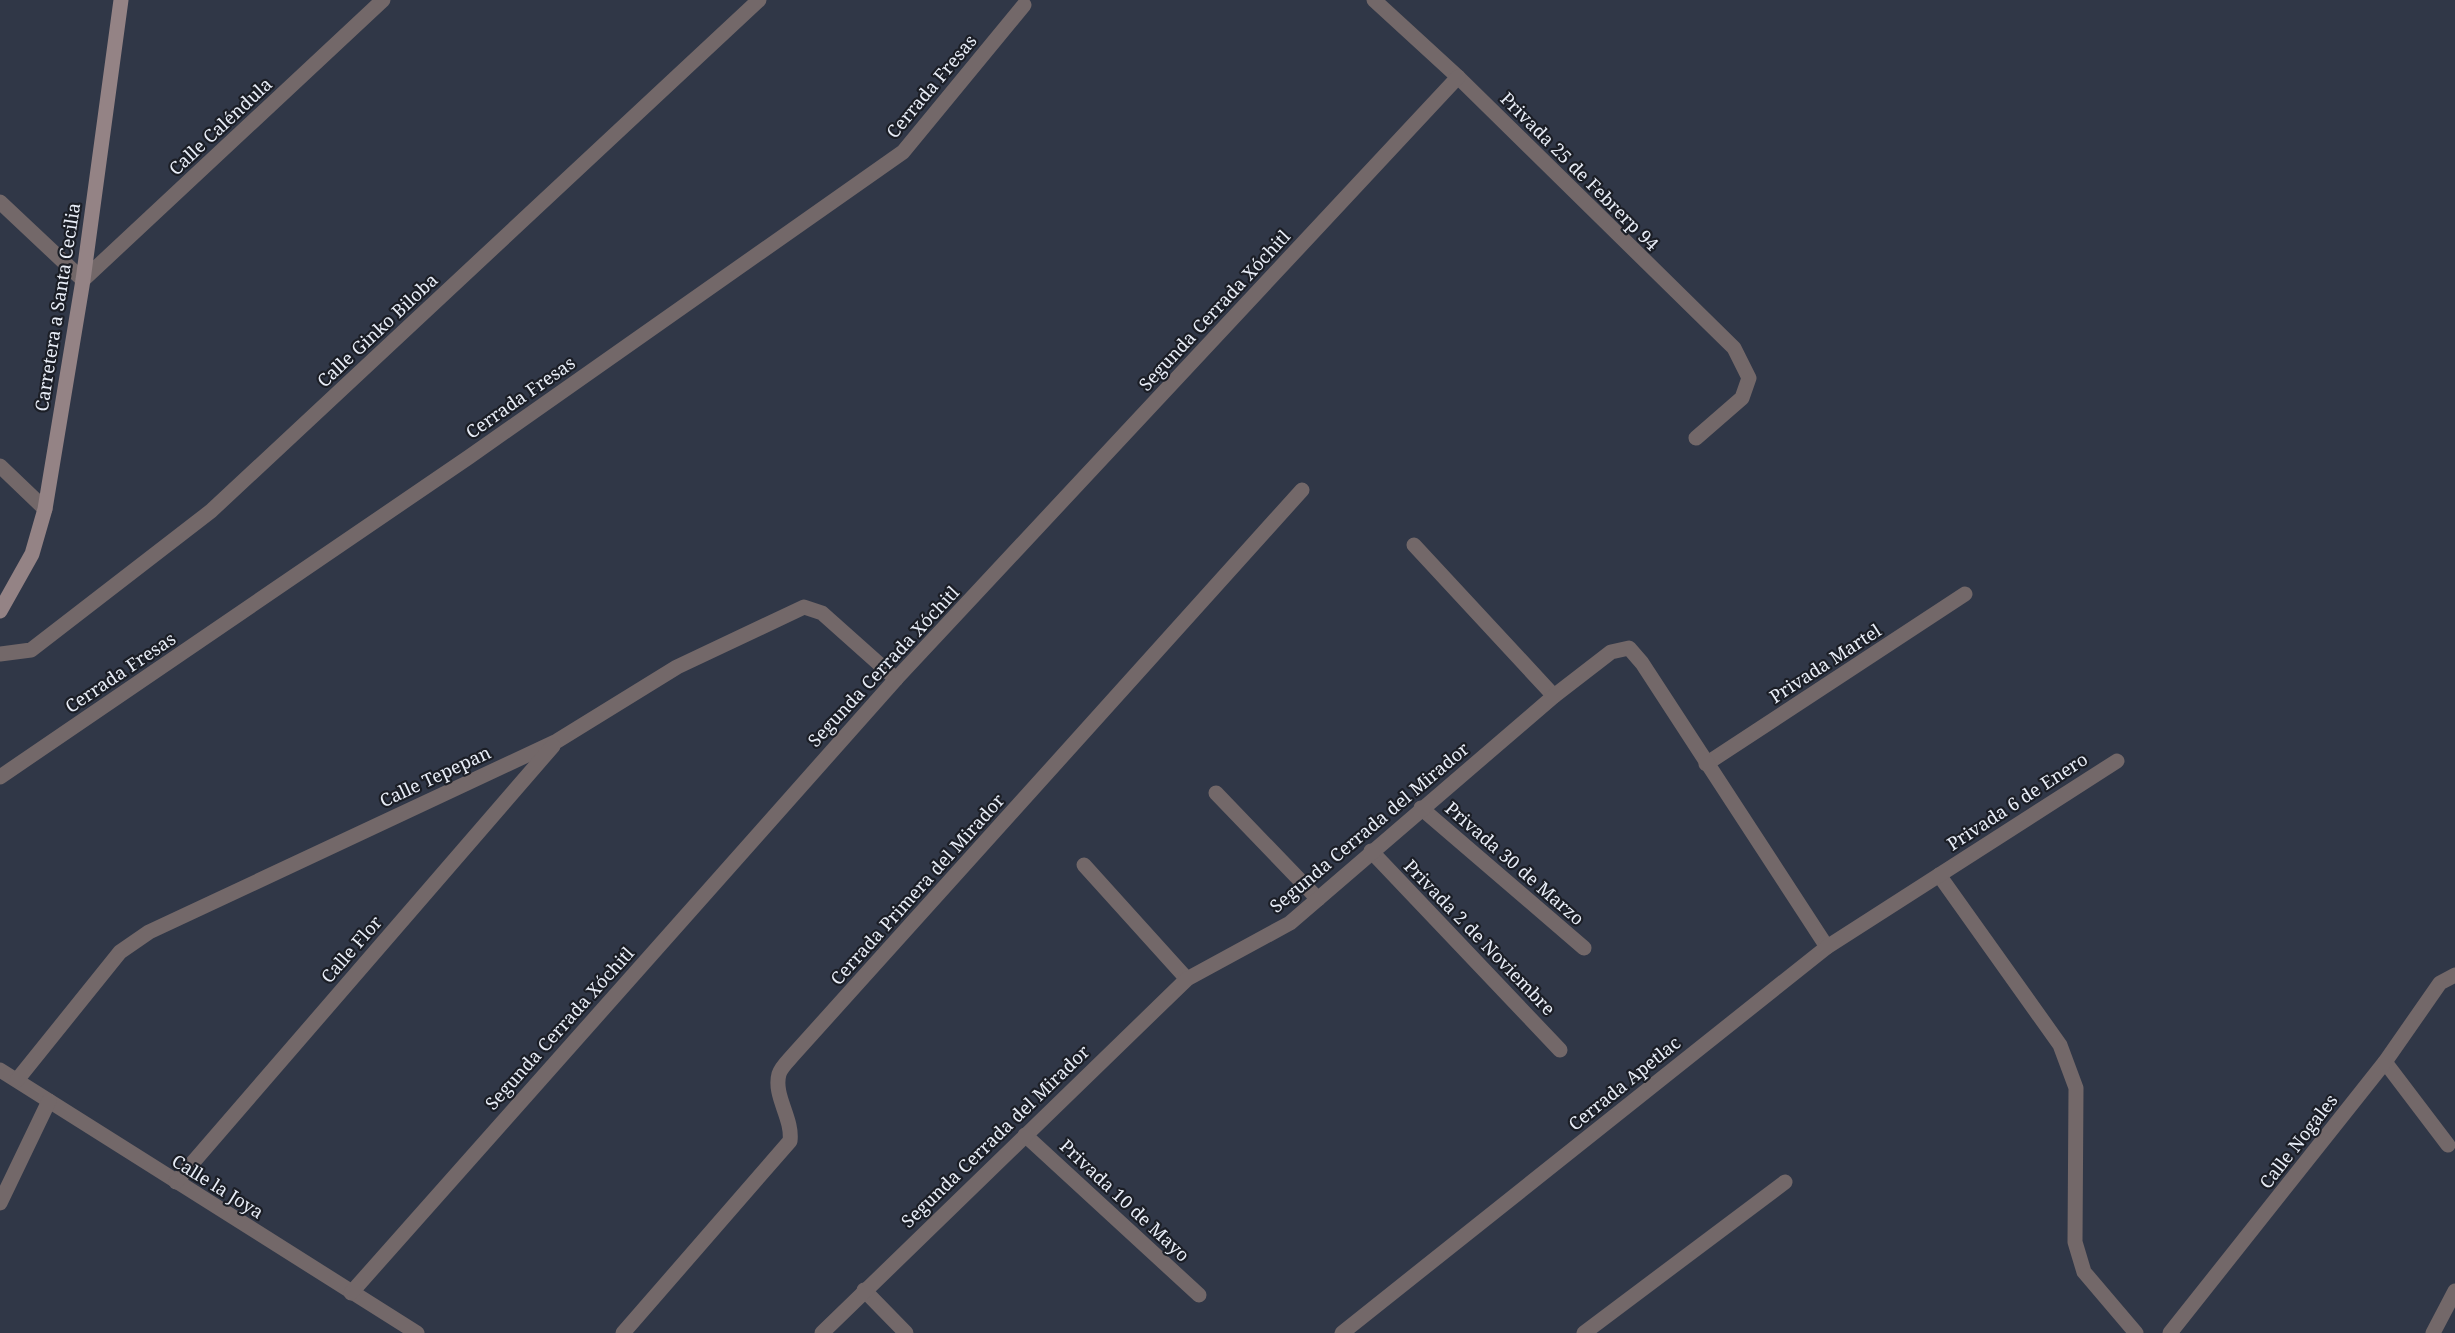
<svg xmlns="http://www.w3.org/2000/svg" width="2455" height="1333" font-family="'Noto Serif',serif">
	<style>
		.lines { fill: none; stroke-linecap: round; stroke-linejoin: round }
		.street { stroke: #736869; stroke-width: 15 }
		.secondary { stroke: #948385; stroke-width: 15 }
		.labels { text-anchor: middle; dominant-baseline: central; stroke-width: 4.5; stroke-linejoin: round; paint-order: stroke }
		.street-label { font-size: 18px; fill: #e8edf7; stroke: #1b1e26 }
	</style>
	<rect width="100%" height="100%" fill="#303747"/>
	<g class="lines">
		<!-- street -->
		<g class="street">
			<polyline points="1374,0 1458,77 1734,348 1749,378 1742,398 1696,438"/>
			<polyline points="0,202 83,280 383,0"/>
			<polyline points="0,466 45,509"/>
			<polyline points="1414,545 1554,696"/>
			<polyline points="0,654 31,650 211,511 759,0"/>
			<polyline points="1706,764 1965,594"/>
			<polyline points="0,777 469,457 903,152 1024,5"/>
			<polyline points="1216,793 1318,899"/>
			<polyline points="1421,808 1584,948"/>
			<polyline points="1371,851 1560,1050"/>
			<polyline points="1084,865 1187,979"/>
			<polyline points="1939,875 2060,1045 2076,1088 2075,1242 2084,1272 2136,1333"/>
			<polyline points="2385,1062 2448,1145"/>
			<polyline points="0,1070 417,1333"/>
			<polyline points="17,1080 120,952 149,932 557,741 677,667 804,607 822,613 896,679"/>
			<polyline points="1025,1135 1199,1295"/>
			<polyline points="176,1182 553,746"/>
			<polyline points="0,1203 49,1101"/>
			<polyline points="864,1290 906,1333"/>
			<polyline points="351,1293 896,679 1458,77"/>
			<path d="M623,1333l167,-192c3,-23 -17,-45 -11,-67 2,-7 10,-14 15,-20l508,-564"/>
			<polyline points="822,1333 1187,979 1290,923 1554,696 1611,652 1629,648 1642,663 1827,947"/>
			<polyline points="1342,1333 1827,947 2117,761"/>
			<polyline points="1584,1333 1785,1182"/>
			<polyline points="2170,1333 2385,1062 2440,983 2455,975"/>
			<polyline points="2433,1333 2455,1291"/>
		</g>
		<!-- secondary -->
		<polyline class="secondary" points="0,611 32,554 45,509 83,280 121,0"/>
	</g>
	<g class="labels">
		<!-- street labels -->
		<g class="street-label">
			<text transform="translate(931 86) rotate(-50)">Cerrada Fresas</text>
			<text transform="translate(220 126) rotate(-43)">Calle Caléndula</text>
			<text transform="translate(1580 171) rotate(45)">Privada 25 de Febrerp 94</text>
			<text transform="translate(57 307) rotate(-81)">Carretera a Santa Cecilia</text>
			<text transform="translate(1214 310) rotate(-47)">Segunda Cerrada Xóchitl</text>
			<text transform="translate(377 330) rotate(-43)">Calle Ginko Biloba</text>
			<text transform="translate(520 397) rotate(-35)">Cerrada Fresas</text>
			<text transform="translate(1825 663) rotate(-33)">Privada Martel</text>
			<text transform="translate(883 666) rotate(-47)">Segunda Cerrada Xóchitl</text>
			<text transform="translate(120 672) rotate(-34)">Cerrada Fresas</text>
			<text transform="translate(435 776) rotate(-25)">Calle Tepepan</text>
			<text transform="translate(2017 801) rotate(-33)">Privada 6 de Enero</text>
			<text transform="translate(1369 827) rotate(-40)">Segunda Cerrada del Mirador</text>
			<text transform="translate(1515 863) rotate(41)">Privada 30 de Marzo</text>
			<text transform="translate(917 889) rotate(-48)">Cerrada Primera del Mirador</text>
			<text transform="translate(1480 937) rotate(46)">Privada 2 de Noviembre</text>
			<text transform="translate(351 949) rotate(-49)">Calle Flor</text>
			<text transform="translate(559 1028) rotate(-48)">Segunda Cerrada Xóchitl</text>
			<text transform="translate(1624 1083) rotate(-39)">Cerrada Apetlac</text>
			<text transform="translate(995 1136) rotate(-44)">Segunda Cerrada del Mirador</text>
			<text transform="translate(2298 1141) rotate(-52)">Calle Nogales</text>
			<text transform="translate(218 1186) rotate(32)">Calle la Joya</text>
			<text transform="translate(1125 1200) rotate(43)">Privada 10 de Mayo</text>
		</g>
	</g>
</svg>
